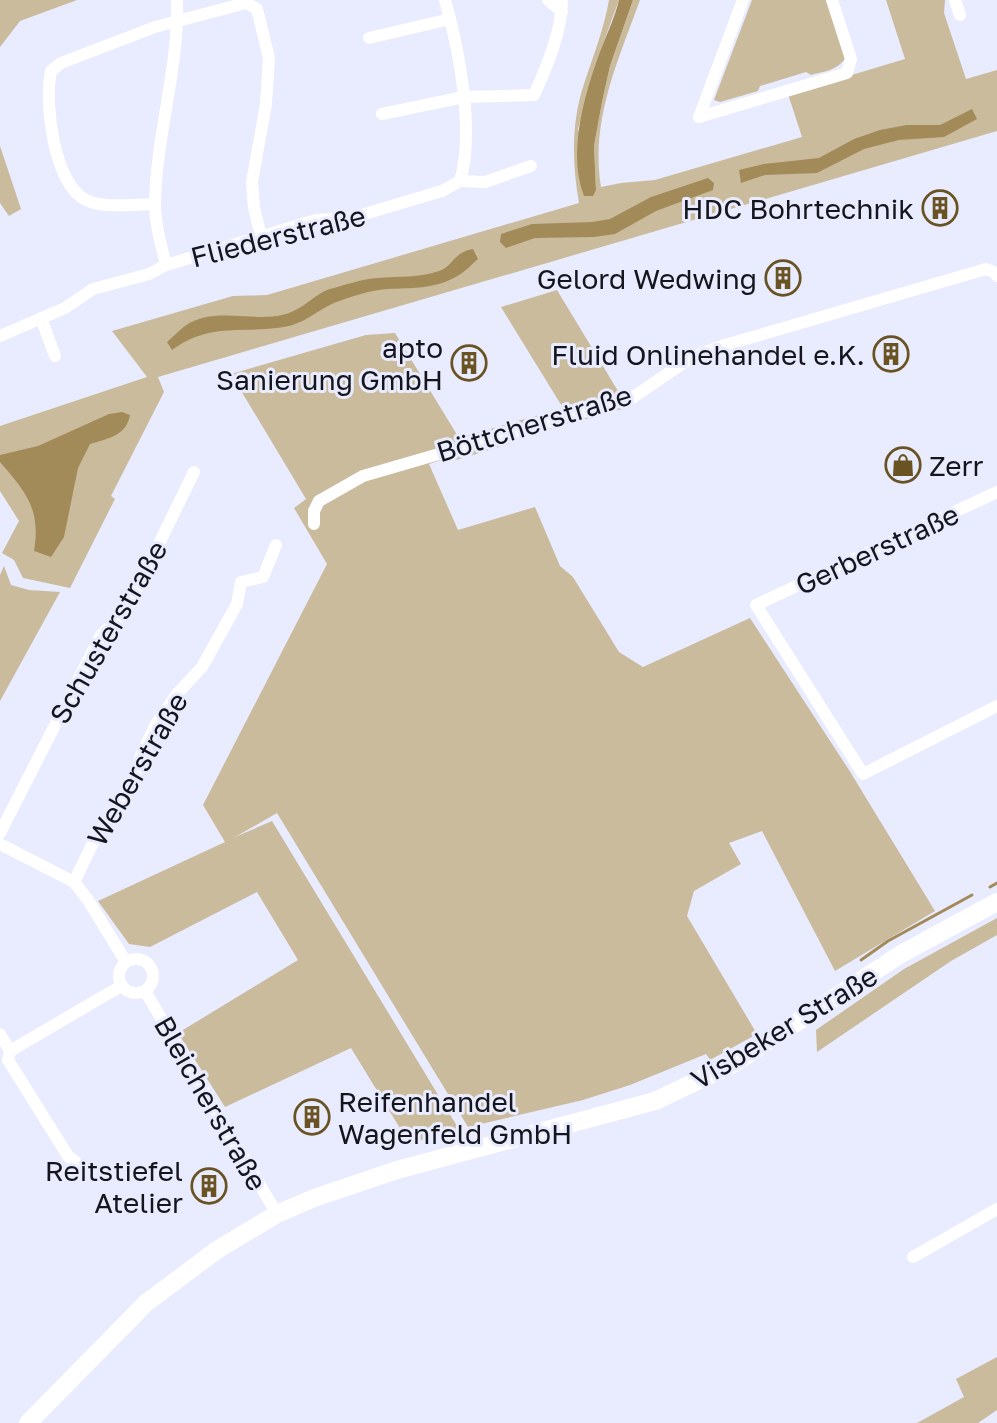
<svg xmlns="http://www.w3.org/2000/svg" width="997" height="1423" font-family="'Golos Text',sans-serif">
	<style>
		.green { fill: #cabb9d }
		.water { fill: #a38a59 }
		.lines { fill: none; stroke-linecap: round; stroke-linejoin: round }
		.stream { stroke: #a38a59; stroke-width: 3 }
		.street { stroke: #fff; stroke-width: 12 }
		.secondary { stroke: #fff; stroke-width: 18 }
		.labels { text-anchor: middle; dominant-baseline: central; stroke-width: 6; stroke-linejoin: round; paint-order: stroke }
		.poi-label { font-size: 28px; fill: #15151d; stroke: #e9ebfe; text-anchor: end }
		.street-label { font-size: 28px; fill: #15151d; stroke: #e9ebfe }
	</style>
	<rect width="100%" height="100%" fill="#e9ebfe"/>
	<!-- green -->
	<g class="green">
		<polygon points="0,0 77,0 20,21 0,47"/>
		<path d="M609,0h10l-22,60 -19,69 18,61 -2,-44 8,-44 8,-36 23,-66h7c-22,61 -50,121 -39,187l20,-4 34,-3 147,-43 -14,-43 117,-35 -19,-59h59l-1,13 22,66 31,-9v61l-839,246 6,15 -53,104 4,3 -45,89 -47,-10 -9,-18 -12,-7 17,-32 -19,-30v-65l147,-49 -35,-46 121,-35 34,-1 312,-92c-7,-40 -8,-80 5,-119 9,-28 20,-55 25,-84z"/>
		<path d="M752,0h76l18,56c-6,14 -21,15 -35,19l-5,-3 -46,14 -2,5 -38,11 -6,-2z"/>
		<polygon points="0,146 21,209 9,216 0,203"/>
		<polygon points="557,290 618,391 622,409 508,440 509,444 446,463 444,459 429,464 458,530 535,507 560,566 573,577 619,652 643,667 750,618 849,770 935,911 835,971 762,831 729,843 741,864 694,891 687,916 757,1034 710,1060 706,1054 630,1085 583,1100 468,1127 277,813 235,837 272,821 460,1131 409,1143 351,1048 225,1107 178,1033 298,960 257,892 150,947 129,944 98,901 225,842 203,805 327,564 294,508 306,499 231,374 366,335 395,333 459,438 563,408 501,307"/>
		<polygon points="4,566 11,585 29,590 60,592 0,701 0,575"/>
		<polygon points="997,918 997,935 951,961 817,1052 816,1030 904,969"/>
		<polygon points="997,1357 997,1410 978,1423 917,1423 964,1397 956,1379"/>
	</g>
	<!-- water -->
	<g class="water">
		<path d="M619,0h14l-23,66 -8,36 -8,44 2,44 -3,6h-9c-16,-43 -1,-95 13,-136 7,-21 17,-39 22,-60z"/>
		<polygon points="972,109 977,119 944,137 899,140 864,149 817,173 765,175 741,183 739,170 764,164 819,158 854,139 880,130 907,125 940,125"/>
		<polygon points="708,178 714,183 713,190 656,211 615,234 594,237 535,238 506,248 500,242 501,234 532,224 592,222 610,219 651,197"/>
		<path d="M473,249l5,10c-6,5 -12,12 -19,16 -22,14 -47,13 -72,14 -16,1 -38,8 -53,14 -18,8 -30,21 -50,24 -43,7 -74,-5 -112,23l-5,-8c6,-5 12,-12 18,-16 28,-20 66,-4 97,-11 22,-5 32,-21 48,-26 15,-4 32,-10 48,-11 21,-2 41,0 61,-7 15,-5 13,-18 34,-22z"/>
		<path d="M122,412l8,3c-4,21 -21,23 -40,29l-12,24 -14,69 -13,20 -17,-6c7,-42 -8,-59 -34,-89v-7l38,-9 71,-32z"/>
	</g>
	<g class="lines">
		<!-- stream -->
		<g class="stream">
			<polyline points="990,887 997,883"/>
			<polyline points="861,960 888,941 972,895"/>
		</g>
		<!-- street -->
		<g class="street">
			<path d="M445,0c14,49 30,132 15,181"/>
			<polyline points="548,0 562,12"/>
			<polyline points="955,0 960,15"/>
			<polyline points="369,38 450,19"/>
			<path d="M382,114l82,-17 70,-2c13,-28 28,-64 28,-95"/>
			<polyline points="699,117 847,73 851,59 832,0"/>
			<polyline points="699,117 743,0"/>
			<polyline points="460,181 485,182 531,166"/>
			<path d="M155,204c-20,0 -50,5 -69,-4 -32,-16 -42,-96 -35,-129l10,-8 94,-36 91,-24 11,6 12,49 -3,46 -14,78 2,26 7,28"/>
			<path d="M166,265c-5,-21 -11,-40 -11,-61 1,-69 24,-135 22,-204"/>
			<polyline points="41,318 55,356"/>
			<polyline points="0,336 65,308 93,289 149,274 166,265 316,220 351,218 442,191 460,181"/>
			<polyline points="997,492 756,605 863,774 997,706"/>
			<polyline points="314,524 314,511 319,501 363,476 632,398 692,357 725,345 986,269 994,272 997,276"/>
			<polyline points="0,833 101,635 126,611 194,472"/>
			<polyline points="0,844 74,882 88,900 126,962"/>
			<polyline points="74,882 93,843 136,775 141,755 155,726 177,694 202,667 237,604 241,582 263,577 276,545"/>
			<circle cx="136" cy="976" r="17"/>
			<polyline points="145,991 277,1214"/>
			<polyline points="0,1034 10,1051 8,1060 68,1156 82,1167"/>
			<polyline points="10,1051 121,986"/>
			<polyline points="913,1257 997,1209"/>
		</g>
		<!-- secondary -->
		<polyline class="secondary" points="28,1423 146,1303 217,1250 277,1214 314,1198 397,1170 655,1101 735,1063 901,954 997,902"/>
	</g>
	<!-- icons -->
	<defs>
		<symbol id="building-ring" viewBox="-11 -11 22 22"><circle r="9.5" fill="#e9ebfe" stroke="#6a5323" stroke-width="1.5"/><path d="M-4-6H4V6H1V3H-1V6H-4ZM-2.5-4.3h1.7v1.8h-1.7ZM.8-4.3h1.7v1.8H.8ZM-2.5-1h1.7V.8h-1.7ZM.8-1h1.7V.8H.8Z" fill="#6a5323"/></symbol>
		<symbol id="shop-ring" viewBox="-11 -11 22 22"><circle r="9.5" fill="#e9ebfe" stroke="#6a5323" stroke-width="1.5"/><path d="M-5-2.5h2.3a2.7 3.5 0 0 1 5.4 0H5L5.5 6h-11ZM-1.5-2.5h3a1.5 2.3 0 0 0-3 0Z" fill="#6a5323"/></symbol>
	</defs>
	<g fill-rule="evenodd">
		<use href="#building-ring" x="920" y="188" width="40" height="40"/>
		<use href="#building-ring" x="763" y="258" width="40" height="40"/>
		<use href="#building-ring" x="871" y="334" width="40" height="40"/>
		<use href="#building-ring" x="449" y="343" width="40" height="40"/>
		<use href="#shop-ring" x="883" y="445" width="40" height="40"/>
		<use href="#building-ring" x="292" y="1097" width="40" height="40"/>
		<use href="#building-ring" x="189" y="1166" width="40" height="40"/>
	</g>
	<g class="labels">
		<!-- poi labels -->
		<g class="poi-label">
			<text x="914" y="208">HDC Bohrtechnik</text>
			<text x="757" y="278">Gelord Wedwing</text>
			<text x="443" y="347">apto<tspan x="443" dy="32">Sanierung GmbH</tspan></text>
			<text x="865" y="354">Fluid Onlinehandel e.K.</text>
			<text x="929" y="465" text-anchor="start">Zerr</text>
			<text x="338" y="1101" text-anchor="start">Reifenhandel<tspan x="338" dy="32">Wagenfeld GmbH</tspan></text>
			<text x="183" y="1170">Reitstiefel<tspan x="183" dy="32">Atelier</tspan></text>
		</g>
		<!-- street labels -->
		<g class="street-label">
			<text transform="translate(278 236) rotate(-14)">Fliederstraße</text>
			<text transform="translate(534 423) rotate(-17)">Böttcherstraße</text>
			<text transform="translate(877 549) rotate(-25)">Gerberstraße</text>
			<text transform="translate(108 632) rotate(-60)">Schusterstraße</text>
			<text transform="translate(137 769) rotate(-60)">Weberstraße</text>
			<text transform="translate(784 1027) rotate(-31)">Visbeker Straße</text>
			<text transform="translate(211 1103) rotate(60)">Bleicherstraße</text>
		</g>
	</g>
</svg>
